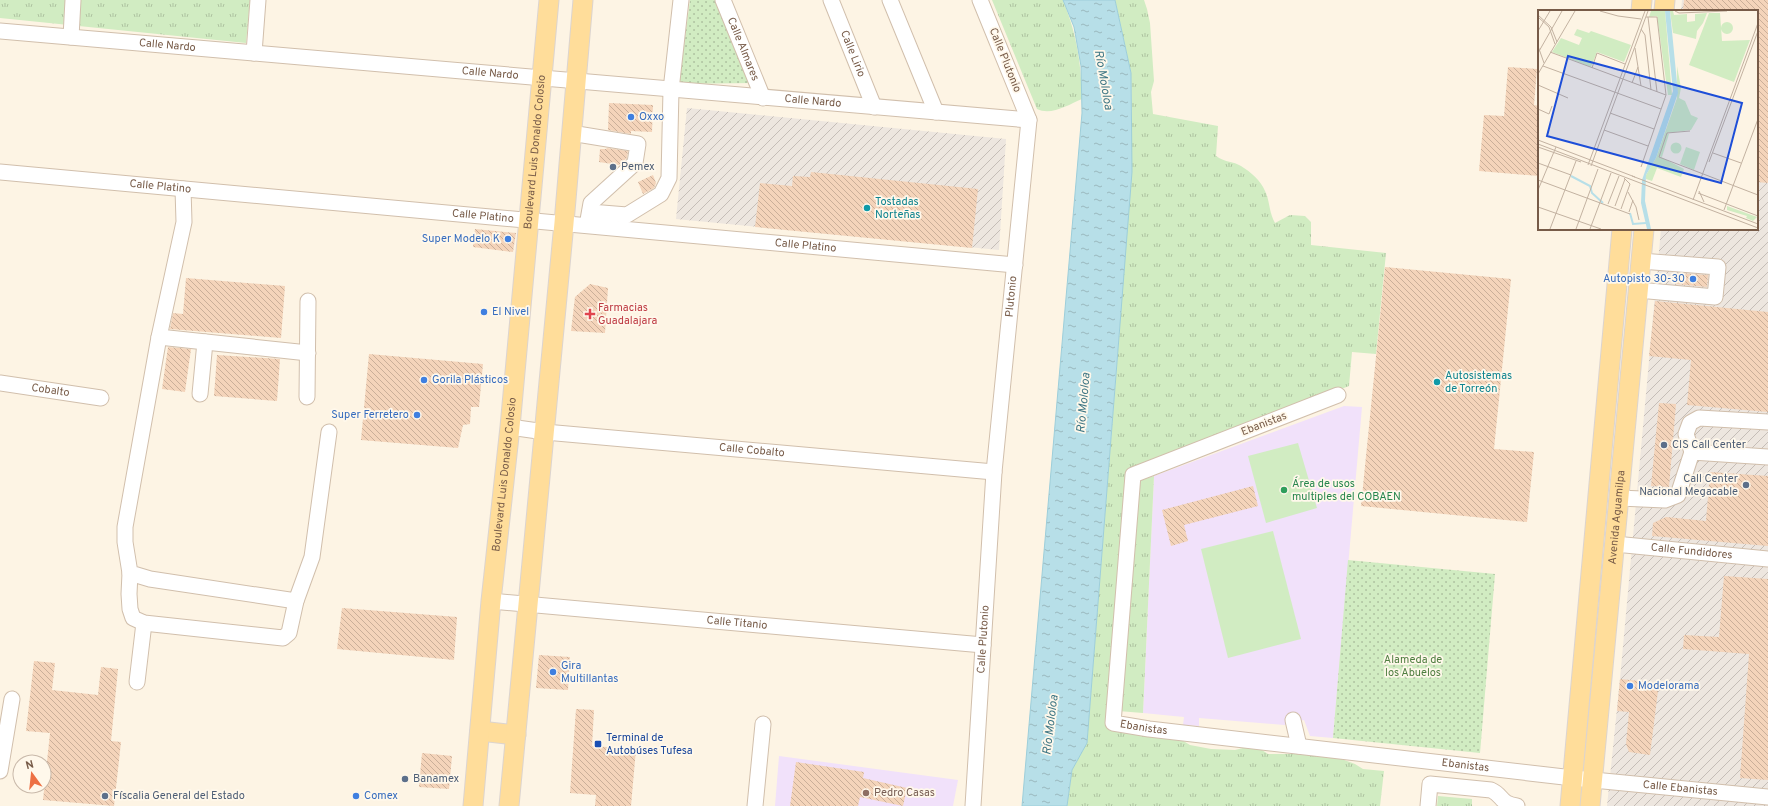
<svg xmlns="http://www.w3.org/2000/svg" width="1768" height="806" font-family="Overpass,sans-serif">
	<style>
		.industrial { fill: url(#industrial-furrows) }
		.education { fill: #f1e1fa }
		.grass { fill: url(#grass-tufts) }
		.park { fill: url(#park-dots) }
		.garden { fill: #d1ecc2 }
		.water { fill: url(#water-ripples); stroke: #9dceda }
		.building { fill: url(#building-back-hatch) }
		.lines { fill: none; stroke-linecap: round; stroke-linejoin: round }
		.minor-casing { stroke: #d1bfac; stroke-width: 17 }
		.major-casing { stroke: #dcd4cf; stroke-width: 21 }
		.minor { stroke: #fff; stroke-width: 15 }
		.major { stroke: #ffdd9a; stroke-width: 19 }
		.shop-dot { fill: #3f7fe0; stroke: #fff8eb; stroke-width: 1.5 }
		.service-dot { fill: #5c6f8a; stroke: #fff8eb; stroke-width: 1.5 }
		.culture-dot { fill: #0f9aa8; stroke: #fff8eb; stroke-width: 1.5 }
		.health-dot { fill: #e0444e; stroke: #fff8eb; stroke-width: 1.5 }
		.leisure-dot { fill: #2e9e5b; stroke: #fff8eb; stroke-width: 1.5 }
		.transit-dot { fill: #1a4fb4; stroke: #fff8eb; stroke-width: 1.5 }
		.education-dot { fill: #8d6e63; stroke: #fff8eb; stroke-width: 1.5 }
		.labels { text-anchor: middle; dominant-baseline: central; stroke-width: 3.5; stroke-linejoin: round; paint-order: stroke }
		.street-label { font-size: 11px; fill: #775b48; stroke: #fff8eb }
		.shop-label { font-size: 11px; fill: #366cbe; stroke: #fff8eb; text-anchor: start }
		.service-label { font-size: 11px; fill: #4e5e75; stroke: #fff8eb; text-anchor: start }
		.culture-label { font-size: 11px; fill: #0d838f; stroke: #fff8eb; text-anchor: start }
		.health-label { font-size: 11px; fill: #be3a42; stroke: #fff8eb; text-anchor: start }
		.leisure-label { font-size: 11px; fill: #27864d; stroke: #fff8eb; text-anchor: start }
		.park-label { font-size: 11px; fill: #4f7e40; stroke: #fff8eb }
		.transit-label { font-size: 11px; fill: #164399; stroke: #fff8eb; text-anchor: start }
		.education-label { font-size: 11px; fill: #785e54; stroke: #fff8eb; text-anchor: start }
		.water-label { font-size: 12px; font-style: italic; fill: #3e7684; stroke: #fff8eb }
		.inset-river { fill: none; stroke: #b7dfe8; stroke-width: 2 }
		.inset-road { fill: none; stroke: #c3b2a1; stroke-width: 1 }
		.view { fill: #1d4ed8; fill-opacity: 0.15; stroke: #1d4ed8; stroke-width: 2 }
		.inset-edge { fill: none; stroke: #775b48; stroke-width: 2 }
	</style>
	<defs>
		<pattern id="industrial-furrows" width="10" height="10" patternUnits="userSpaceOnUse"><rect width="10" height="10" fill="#ede6df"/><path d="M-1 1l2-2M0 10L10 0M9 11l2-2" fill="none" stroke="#c5bdb7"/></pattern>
		<pattern id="grass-tufts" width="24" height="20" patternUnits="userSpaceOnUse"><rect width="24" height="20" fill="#d1ecc2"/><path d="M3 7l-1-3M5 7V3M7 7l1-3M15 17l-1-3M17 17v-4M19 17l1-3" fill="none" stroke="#aec2a0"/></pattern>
		<pattern id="park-dots" width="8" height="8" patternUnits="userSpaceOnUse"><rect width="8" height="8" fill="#d1ecc2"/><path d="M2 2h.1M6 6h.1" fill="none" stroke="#aec2a0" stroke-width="1.8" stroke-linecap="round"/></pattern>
		<pattern id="water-ripples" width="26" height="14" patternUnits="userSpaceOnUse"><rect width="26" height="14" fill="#b7dfe8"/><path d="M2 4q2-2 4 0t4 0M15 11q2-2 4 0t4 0" fill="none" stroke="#9ab8be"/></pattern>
		<pattern id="building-back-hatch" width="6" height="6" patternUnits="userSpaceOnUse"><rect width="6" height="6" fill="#f4d4ba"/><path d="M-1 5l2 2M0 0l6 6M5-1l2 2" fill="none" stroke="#caaf99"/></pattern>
	</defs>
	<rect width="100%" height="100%" fill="#fdf4e4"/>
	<!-- industrial -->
	<g class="industrial">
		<polygon points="1682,0 1768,0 1768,806 1607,806 1620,679 1661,229 1757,229 1757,11 1681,11"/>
		<polygon points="687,108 1006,139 999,250 676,219"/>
	</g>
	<!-- education -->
	<g class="education">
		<polygon points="1344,406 1362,407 1333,738 1310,736 1304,720 1284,725 1199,718 1199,726 1183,725 1184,717 1143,713 1154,476"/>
		<polygon points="779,756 958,780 953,806 775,806"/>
	</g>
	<!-- grass -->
	<g class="grass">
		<polygon points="0,0 250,0 246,43 0,18"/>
		<path d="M992,0h71c14,36 18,61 19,99 -14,6 -31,17 -45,10z"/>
		<path d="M1115,0h29l3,9 3,14 4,58 -3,11 2,22 65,12 -2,30c10,7 17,5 25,10 10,6 20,15 24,25 5,10 4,22 10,32l15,-8 15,1 6,6v23l75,8 -10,101 -24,-2 -3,34 -212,82 -24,255 67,16 10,6 21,4 24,1 8,-2h9l10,2 6,4h36l10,2 25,2 16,6 8,5 21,2 -4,35h-313l5,-36 15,-28 32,-404 13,-220 -1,-45z"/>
		<polygon points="1154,476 1143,713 1118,711 1135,482"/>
		<polygon points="1438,796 1472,799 1472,806 1437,806"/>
	</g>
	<!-- park -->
	<g class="park">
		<polygon points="690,0 718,0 753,83 679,84"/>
		<polygon points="1348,560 1495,574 1480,753 1333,738"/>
	</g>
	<!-- garden -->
	<g class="garden">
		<polygon points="1298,443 1317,508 1266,523 1248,456"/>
		<polygon points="1273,531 1301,639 1228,658 1201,549"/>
	</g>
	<!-- water -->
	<polygon class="water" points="1063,0 1115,0 1131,73 1132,172 1087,743 1072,770 1067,806 1022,806 1082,113 1081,66 1074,27"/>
	<!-- building -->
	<g class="building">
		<polygon points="1684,0 1768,0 1768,183 1757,182 1757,11 1683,11"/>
		<polygon points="1508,67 1537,69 1534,105 1539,106 1539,176 1479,171 1484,115 1504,116"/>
		<polygon points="609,103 653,105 652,132 631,131 631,134 608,130"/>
		<polygon points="607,148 628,151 627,158 619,165 599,162 600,149 606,149"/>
		<polygon points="811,172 978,189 972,248 755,227 760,183 792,186 793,176 810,177"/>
		<polygon points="653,175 656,183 654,188 643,194 638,182"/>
		<polygon points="475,229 516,233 513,252 473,247"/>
		<polygon points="1385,267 1511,279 1494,449 1534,452 1527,522 1361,506"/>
		<polygon points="1676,273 1708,275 1707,287 1675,284"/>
		<polygon points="186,278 285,286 281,338 170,329 173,313 183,314"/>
		<polygon points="590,284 608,288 605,333 571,331 575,297"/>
		<polygon points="1655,301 1768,312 1768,412 1687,405 1691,360 1649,356"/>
		<polygon points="168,347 191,349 185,392 162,389"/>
		<polygon points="369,354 483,364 479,407 471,407 470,424 463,425 458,448 361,440"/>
		<polygon points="217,355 280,359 277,401 214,396"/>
		<polygon points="1659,403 1676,404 1669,487 1651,486"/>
		<polygon points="1710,472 1768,476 1768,546 1652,536 1653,523 1666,517 1706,521"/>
		<polygon points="1253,486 1258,506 1184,525 1188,541 1171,546 1162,510"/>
		<polygon points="1724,576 1768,579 1768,780 1740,778 1749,654 1683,649 1684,635 1719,637"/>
		<polygon points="342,608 457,617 454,660 337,649"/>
		<polygon points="539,655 570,657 568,690 536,688"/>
		<polygon points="34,661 55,663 52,690 98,695 101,667 118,669 111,741 121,742 114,806 43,800 50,733 26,731"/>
		<polygon points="1620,679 1659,683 1650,755 1629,752 1626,744 1629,712 1617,711"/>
		<polygon points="576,709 594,710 592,746 636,749 631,806 595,806 596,795 570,793"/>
		<polygon points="422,753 452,756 449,789 419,787"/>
		<polygon points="796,762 864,772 863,778 907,788 903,806 860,797 858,806 790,806"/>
	</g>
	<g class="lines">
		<defs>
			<g id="minor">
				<path id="s1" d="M723,0l40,98"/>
				<path id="s2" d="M831,0l43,107"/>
				<polyline points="890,0 936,112"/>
				<path id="s3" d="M0,31l1029,89"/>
				<polyline points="71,37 73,0"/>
				<polyline points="254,53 258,0"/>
				<polyline points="571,133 638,144 635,163 591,203 588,220"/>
				<path id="s4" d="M0,172l1015,93"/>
				<polyline points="183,189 184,222 159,337 125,527 125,542 130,573 150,579 296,601"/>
				<polyline points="590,212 627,215 661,194 669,178 671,90 681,0"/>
				<polyline points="1638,290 1715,297 1718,267 1641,261"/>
				<polyline points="159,337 308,353"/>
				<path id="s5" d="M0,383l101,15"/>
				<polyline points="200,394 205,342"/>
				<path id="s6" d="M1338,395l-205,80 -20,248 36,6 424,49 195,19"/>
				<polyline points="307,397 308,301"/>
				<path id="s7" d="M510,427l35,5 449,40"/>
				<polyline points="1692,452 1686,434 1690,423 1699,418 1768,422"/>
				<polyline points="1619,498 1665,500 1678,495 1692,452 1768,457"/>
				<path id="s8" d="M1615,544l153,15"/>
				<polyline points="130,573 129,594 130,609 133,618 144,623 283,638 289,633 296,601 312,557 329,432"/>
				<path id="s9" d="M491,601l492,44"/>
				<polyline points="137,682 144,623"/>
				<polyline points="1293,720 1299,746"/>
				<polyline points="0,771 12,699"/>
				<polyline points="755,806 763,724"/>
				<path id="s10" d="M973,806l21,-334 35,-352 -49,-120"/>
				<path d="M1428,806l2,-22 61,6c12,5 9,14 26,16"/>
			</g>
			<g id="major">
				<polyline points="1641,11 1642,0"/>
				<polyline points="1664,11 1665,0"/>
				<polyline points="480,731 516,735"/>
				<path id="s11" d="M473,806l18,-205 19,-174 39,-427"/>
				<polyline points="509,806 564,223 583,0"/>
				<polyline points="1570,806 1622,229"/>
				<path id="s12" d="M1590,806l54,-577"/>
			</g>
		</defs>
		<!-- minor casing -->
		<use href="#minor" class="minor-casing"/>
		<!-- major casing -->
		<use href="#major" class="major-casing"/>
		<!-- minor -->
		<use href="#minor" class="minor"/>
		<!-- major -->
		<use href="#major" class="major"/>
	</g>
	<!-- markers -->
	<g class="shop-dot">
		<circle cx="631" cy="117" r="4"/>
		<circle cx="508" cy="239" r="4"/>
		<circle cx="1693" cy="279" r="4"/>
		<circle cx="484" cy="312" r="4"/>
		<circle cx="424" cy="380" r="4"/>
		<circle cx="417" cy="415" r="4"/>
		<circle cx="553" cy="672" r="4"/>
		<circle cx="1630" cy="686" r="4"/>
		<circle cx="356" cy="796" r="4"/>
	</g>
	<g class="service-dot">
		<circle cx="613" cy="167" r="4"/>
		<circle cx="1664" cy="445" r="4"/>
		<circle cx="1746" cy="485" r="4"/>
		<circle cx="405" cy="779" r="4"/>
		<circle cx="105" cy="796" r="4"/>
	</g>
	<g class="culture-dot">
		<circle cx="867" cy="208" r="4"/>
		<circle cx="1437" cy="382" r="4"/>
	</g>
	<path class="health-dot" d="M588 308h4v4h4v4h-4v4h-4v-4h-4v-4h4z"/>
	<circle class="leisure-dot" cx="1284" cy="490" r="4"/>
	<rect class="transit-dot" x="594" y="740" width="8" height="8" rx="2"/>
	<circle class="education-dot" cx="866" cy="793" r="4"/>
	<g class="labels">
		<!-- street labels -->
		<g class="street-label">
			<text stroke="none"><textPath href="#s3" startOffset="168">Calle Nardo</textPath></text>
			<text stroke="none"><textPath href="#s1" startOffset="53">Calle Almares</textPath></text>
			<text stroke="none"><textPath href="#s2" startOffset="58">Calle Lirio</textPath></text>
			<text transform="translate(1005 60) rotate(68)">Calle Plutonio</text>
			<text stroke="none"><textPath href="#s3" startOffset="492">Calle Nardo</textPath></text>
			<text stroke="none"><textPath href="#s3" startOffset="816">Calle Nardo</textPath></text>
			<text stroke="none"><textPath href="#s11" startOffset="657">Boulevard Luis Donaldo Colosio</textPath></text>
			<text stroke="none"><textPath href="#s4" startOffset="161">Calle Platino</textPath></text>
			<text stroke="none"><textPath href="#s4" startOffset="485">Calle Platino</textPath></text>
			<text stroke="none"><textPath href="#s4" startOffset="809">Calle Platino</textPath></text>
			<text stroke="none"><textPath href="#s10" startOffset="511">Plutonio</textPath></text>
			<text stroke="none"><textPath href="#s5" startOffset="51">Cobalto</textPath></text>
			<text transform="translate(1264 424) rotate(-21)">Ebanistas</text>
			<text stroke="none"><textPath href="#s7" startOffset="243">Calle Cobalto</textPath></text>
			<text stroke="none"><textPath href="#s11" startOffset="333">Boulevard Luis Donaldo Colosio</textPath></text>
			<text stroke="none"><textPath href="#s12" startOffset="290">Avenida Aguamilpa</textPath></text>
			<text stroke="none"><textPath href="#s8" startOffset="77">Calle Fundidores</textPath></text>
			<text stroke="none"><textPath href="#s9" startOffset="247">Calle Titanio</textPath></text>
			<text stroke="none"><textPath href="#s10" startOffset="167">Calle Plutonio</textPath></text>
			<text stroke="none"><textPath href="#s6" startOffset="500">Ebanistas</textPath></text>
			<text stroke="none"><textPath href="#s6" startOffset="824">Ebanistas</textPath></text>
			<text stroke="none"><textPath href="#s6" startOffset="1040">Calle Ebanistas</textPath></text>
		</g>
		<!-- shop labels -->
		<g class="shop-label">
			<text x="639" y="117">Oxxo</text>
			<text x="500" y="239" text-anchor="end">Super Modelo K</text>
			<text x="1685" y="279" text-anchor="end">Autopisto 30-30</text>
			<text x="492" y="312">El Nivel</text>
			<text x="432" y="380">Gorila Plásticos</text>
			<text x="409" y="415" text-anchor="end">Super Ferretero</text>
			<text x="561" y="666">Gira<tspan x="561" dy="13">Multillantas</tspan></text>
			<text x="1638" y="686">Modelorama</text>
			<text x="364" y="796">Comex</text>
		</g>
		<!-- service labels -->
		<g class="service-label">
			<text x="621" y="167">Pemex</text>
			<text x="1672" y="445">CIS Call Center</text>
			<text x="1738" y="479" text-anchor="end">Call Center<tspan x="1738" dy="13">Nacional Megacable</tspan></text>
			<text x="413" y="779">Banamex</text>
			<text x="113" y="796">Físcalia General del Estado</text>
		</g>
		<!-- culture labels -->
		<g class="culture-label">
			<text x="875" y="202">Tostadas<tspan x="875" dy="13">Norteñas</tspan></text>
			<text x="1445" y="376">Autosistemas<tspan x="1445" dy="13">de Torreón</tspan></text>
		</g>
		<!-- health labels -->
		<g class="health-label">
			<text x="598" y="308">Farmacias<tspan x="598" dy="13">Guadalajara</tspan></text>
		</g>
		<!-- leisure labels -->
		<g class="leisure-label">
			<text x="1292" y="484">Área de usos<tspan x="1292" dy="13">multiples del COBAEN</tspan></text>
		</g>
		<!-- park labels -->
		<g class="park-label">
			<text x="1413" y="660">Alameda de<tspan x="1413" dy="13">los Abuelos</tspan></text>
		</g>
		<!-- transit labels -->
		<g class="transit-label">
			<text x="606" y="738">Terminal de<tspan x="606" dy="13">Autobúses Tufesa</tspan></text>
		</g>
		<!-- education labels -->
		<g class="education-label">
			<text x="874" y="793">Pedro Casas</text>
		</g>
		<!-- water labels -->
		<g class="water-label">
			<text transform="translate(1103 80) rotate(80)">Río Mololoa</text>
			<text transform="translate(1084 403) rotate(-85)">Río Mololoa</text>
			<text transform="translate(1051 725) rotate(-83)">Río Mololoa</text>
		</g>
	</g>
	<!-- overview -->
	<g transform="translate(1538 10)">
		<rect width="220" height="220" fill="#fdf4e4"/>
		<path d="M113,1h14l7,84h-4l-11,-79 -8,1zM132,1h3l1,4 13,-1v8l8,-1v-7l12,-1 -4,10 -6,8 -1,8 -23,-6zM39,19l12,4 2,-2 40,14 -7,17 -27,-10 -6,15 -39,-15 9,-14 18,7 3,-7 -8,-3zM139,56l4,22 -2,10 6,3 6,14 7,3 -7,12 -24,3 2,1 -7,23 -3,-1 25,13 -3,8 -24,-9 -5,13 -6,-2v-4l10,-17 21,-60zM189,196l30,11 -4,4 -7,-3 1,-2 -20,-6z" fill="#d1ecc2"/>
		<path d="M148,137l14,5 -6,18 -14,-6z" fill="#d1ecc2"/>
		<path d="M171,3h11l2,28 28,-1 -16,42 -45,-17zM183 18a6 6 0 1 1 12 0a6 6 0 1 1-12 0ZM132.5 138a5.5 5.5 0 1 1 11 0a5.5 5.5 0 1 1-11 0Z" fill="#d1ecc2"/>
		<path d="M127,1h5l8,82 -22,65 -10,17 -1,26 6,28h-4l-6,-26 1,-23 31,-89z" fill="#b7dfe8"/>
		<path class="inset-river" d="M33,166l19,10 2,7 11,10M92,203l3,11 13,-1"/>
		<path class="inset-road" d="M62,1l18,5 23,3M137,1l4,2 48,-2M0,5l13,12 6,15M0,7l11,10 6,17M110,7l9,75M103,19l4,6 6,55M0,21l12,-20M0,36l6,17M97,38l6,38M12,42l116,43M0,43l24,-42M5,56l118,43M54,58l5,-15 28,11M0,64l37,-63M94,73l6,-16M0,75l30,13M0,99l11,5 3,-8M72,103l44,16M66,120l44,16M152,121l-23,2 -8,24 99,38M0,130l97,37M0,134l220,84M0,137l43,15M175,143l28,10M171,152l49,-131M0,153l33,12M50,155l57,-154M53,156l57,-155M103,157l25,-72 -9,-78h-11M94,166l126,48M0,170l92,34M0,180l18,-43M161,181l5,11M90,182l8,15 3,13M160,183l60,23M155,190l65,-177M70,194l11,-28M77,196l10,-27M0,197l63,22M83,199l9,-25 -6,-6M186,200l34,-91M91,202l4,-12M12,219l26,-68M38,219l22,-60M52,219l21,-56"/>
		<path class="view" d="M30,46l174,47 -21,80 -174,-47z"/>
		<rect width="220" height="220" class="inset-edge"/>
	</g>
	<!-- north arrow -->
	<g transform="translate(32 774) rotate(345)"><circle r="19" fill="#fff8eb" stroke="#c9b9aa"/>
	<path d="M0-3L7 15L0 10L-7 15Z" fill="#ed7044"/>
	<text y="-6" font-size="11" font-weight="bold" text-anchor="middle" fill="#775b48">N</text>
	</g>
</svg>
